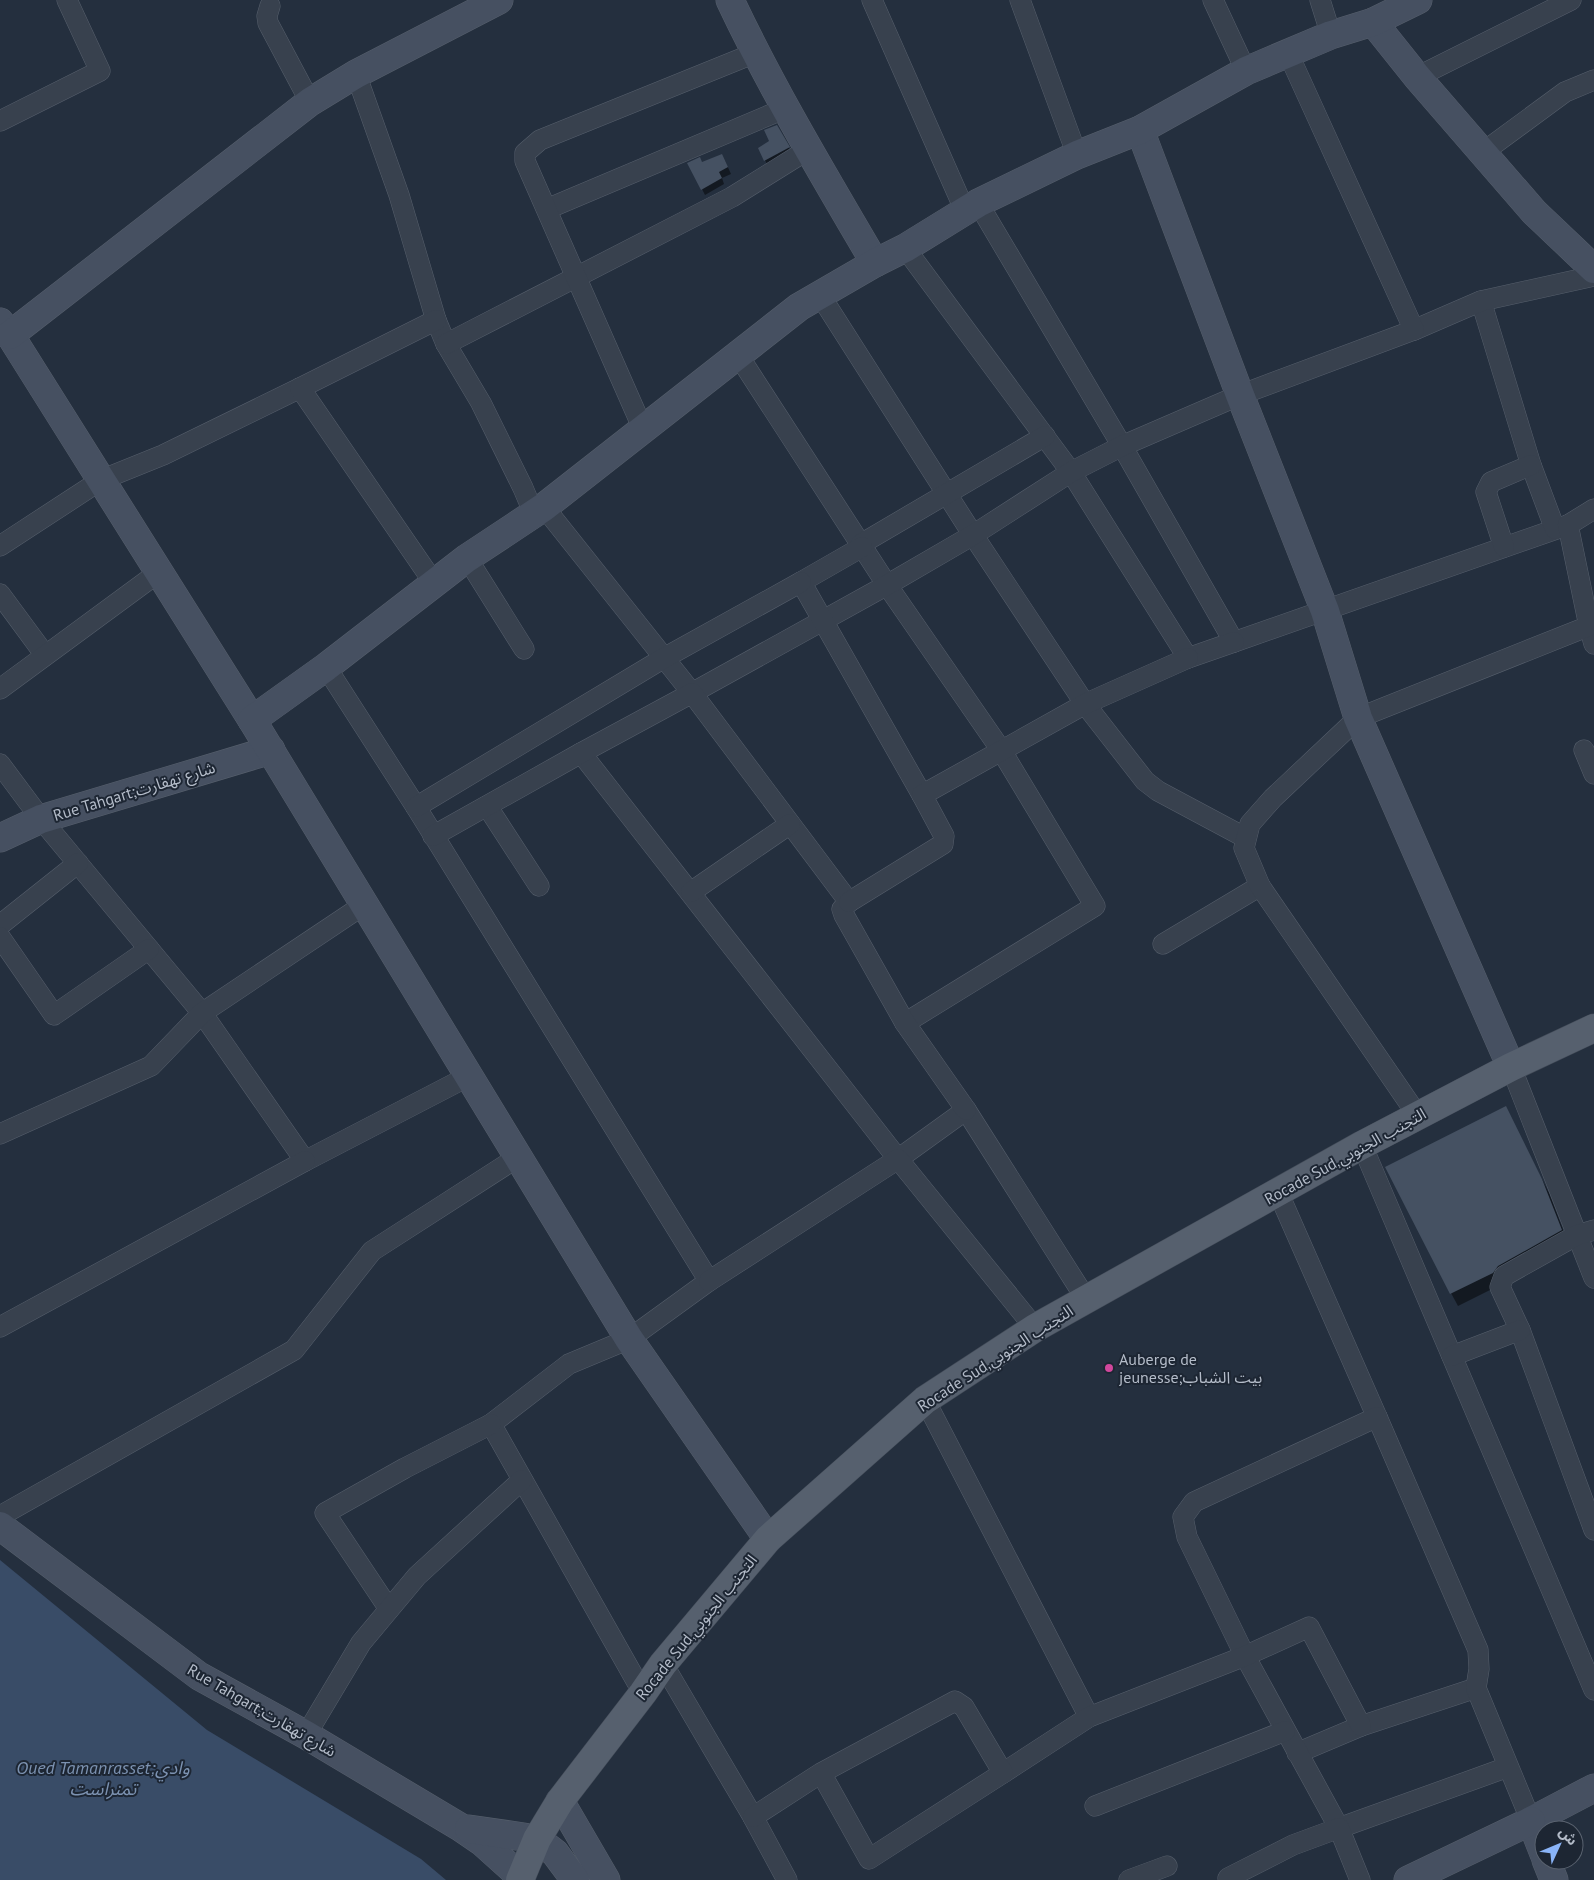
<svg xmlns="http://www.w3.org/2000/svg" width="1594" height="1880" font-family="'PT Sans','Noto Sans Arabic',sans-serif">
	<style>
		.water { fill: #394c67 }
		.shadow { fill: #0007 }
		.building { fill: #455162 }
		.lines { fill: none; stroke-linecap: round; stroke-linejoin: round }
		.street-casing { stroke: #565f6c; stroke-width: 21 }
		.secondary-casing { stroke: #565f6c; stroke-width: 29 }
		.primary-casing { stroke: #414a57; stroke-width: 29 }
		.street { stroke: #38414e; stroke-width: 20 }
		.secondary { stroke: #465061; stroke-width: 28 }
		.primary { stroke: #56606e; stroke-width: 28 }
		.hotel-dot { fill: #d1479c; stroke: #1d2633; stroke-width: 2 }
		.labels { text-anchor: middle; dominant-baseline: central; stroke-width: 4; stroke-linejoin: round; paint-order: stroke }
		.street-label { font-size: 16px; fill: #b4bcc9; stroke: #1d2633 }
		.poi-label { font-size: 16px; fill: #b4bcc9; stroke: #1d2633; text-anchor: start }
		.water-label { font-size: 18px; font-style: italic; fill: #7c92b1; stroke: #1d2633 }
	</style>
	<rect width="100%" height="100%" fill="#242f3e"/>
	<!-- water -->
	<polygon class="water" points="0,1560 207,1730 421,1859 446,1880 0,1880"/>
	<!-- shadow -->
	<g class="shadow">
		<polygon points="776,126 792,153 768,166 759,148 771,141"/>
		<polygon points="725,161 731,174 722,178 724,184 705,195 702,189 702,164"/>
		<polygon points="1512,1121 1549,1193 1568,1243 1500,1285 1458,1306 1451,1293"/>
	</g>
	<!-- building -->
	<g class="building">
		<polygon points="777,125 790,147 764,161 758,148 769,141 764,130"/>
		<polygon points="722,154 728,167 719,172 722,178 701,190 687,163 700,157 702,162"/>
		<polygon points="1506,1106 1542,1179 1562,1230 1498,1266 1493,1273 1450,1294 1385,1167"/>
	</g>
	<g class="lines">
		<defs>
			<g id="street">
				<polyline points="872,0 965,211"/>
				<polyline points="1020,0 1077,155"/>
				<polyline points="1213,0 1246,71"/>
				<polyline points="1320,0 1331,35"/>
				<polyline points="270,6 267,16 268,23 310,102"/>
				<polyline points="356,74 399,195 436,320 446,344 481,403 523,488 534,514"/>
				<polyline points="1417,77 1571,0"/>
				<polyline points="0,121 100,71 67,0"/>
				<polyline points="1482,153 1565,92 1594,80"/>
				<polyline points="978,203 1122,446 1234,642 1568,525"/>
				<polyline points="547,209 786,108"/>
				<polyline points="905,248 1071,472 1188,658 1234,642"/>
				<polyline points="820,295 973,535 1085,704 1145,781 1158,791 1246,838"/>
				<polyline points="1481,301 1531,465 1555,529"/>
				<polyline points="1414,330 1481,301 1594,276"/>
				<polyline points="446,344 732,197 809,149"/>
				<polyline points="738,355 887,585 1001,750 1095,906 905,1023"/>
				<polyline points="643,429 525,161 525,153 540,140 755,53"/>
				<polyline points="544,507 692,693 887,585 973,535 1071,472 1122,446 1240,395 1414,330 1288,53"/>
				<polyline points="861,544 1045,436"/>
				<polyline points="0,546 101,480 163,455 300,388"/>
				<polyline points="862,547 801,582 922,795"/>
				<polyline points="1504,547 1486,492 1491,482 1531,465"/>
				<polyline points="467,558 524,649"/>
				<polyline points="434,583 300,388 436,320"/>
				<polyline points="0,594 45,655"/>
				<polyline points="1589,626 1594,644"/>
				<polyline points="326,667 416,807 709,1281 629,1339 569,1364 491,1424 643,1693"/>
				<polyline points="0,689 159,572"/>
				<polyline points="1584,750 1594,774"/>
				<polyline points="581,753 898,1159 966,1110 1086,1299"/>
				<polyline points="0,764 41,819 202,1013 305,1161 469,1076"/>
				<polyline points="487,806 539,886"/>
				<polyline points="416,807 664,658 801,582"/>
				<polyline points="433,836 581,753 692,693 849,902 842,909 844,915 905,1023 966,1110"/>
				<polyline points="691,892 790,824"/>
				<polyline points="849,902 943,844 944,836 922,795 1085,704 1188,658"/>
				<polyline points="0,925 78,863"/>
				<polyline points="0,937 54,1015 149,949"/>
				<polyline points="1163,944 1260,886"/>
				<polyline points="1511,1067 1594,1278"/>
				<polyline points="1418,1116 1260,886 1244,848 1250,824 1273,798 1358,718 1589,626 1568,525 1594,509"/>
				<polyline points="0,1134 151,1066 202,1013 365,904"/>
				<polyline points="1362,1145 1594,1690"/>
				<polyline points="1278,1192 1377,1417"/>
				<polyline points="1594,1230 1577,1235 1504,1276 1500,1287 1520,1330 1594,1530"/>
				<polyline points="709,1281 898,1159 1035,1328"/>
				<polyline points="0,1327 305,1161"/>
				<polyline points="1452,1356 1520,1330"/>
				<polyline points="925,1400 1089,1717"/>
				<polyline points="0,1516 294,1350 372,1251 518,1157"/>
				<polyline points="389,1609 325,1513 405,1468 491,1424"/>
				<polyline points="663,1664 753,1817 787,1880"/>
				<polyline points="306,1735 361,1643 417,1576 522,1480"/>
				<polyline points="1297,1753 1361,1726 1476,1688"/>
				<polyline points="1508,1767 1339,1828 1245,1656 1187,1537 1183,1517 1194,1502 1377,1417 1478,1650 1479,1669 1476,1688 1531,1821"/>
				<polyline points="1003,1773 1089,1717 1245,1656 1309,1627 1361,1726"/>
				<polyline points="1095,1806 1285,1731"/>
				<polyline points="753,1817 821,1773 955,1701 964,1707 1003,1773 869,1859 821,1773"/>
				<polyline points="1228,1878 1293,1845 1339,1828 1360,1880"/>
				<polyline points="1129,1880 1167,1866"/>
			</g>
			<g id="secondary">
				<path d="M730,0c43,91 94,176 145,263"/>
				<polyline points="1373,22 1417,77 1534,212 1594,269"/>
				<polyline points="1140,130 1240,395 1325,611 1358,718 1511,1067"/>
				<polyline points="0,322 10,335 252,720"/>
				<polyline points="10,335 310,102 356,74 499,0"/>
				<polyline points="0,838 41,819 271,750"/>
				<polyline points="0,1526 199,1676 306,1735 460,1827 482,1842 521,1877"/>
				<polyline points="768,1539 629,1339 252,720 326,667 467,558 544,507 799,307 875,263 905,248 978,203 1077,155 1140,130 1246,71 1331,35 1373,22 1418,0"/>
				<polyline points="560,1801 606,1880"/>
				<polyline points="469,1829 537,1839 555,1853 575,1880"/>
				<polyline points="1544,1854 1531,1821 1594,1788"/>
				<polyline points="1546,1860 1554,1880"/>
				<polyline points="1408,1880 1531,1821"/>
			</g>
			<polyline id="primary" points="520,1880 537,1839 560,1801 643,1693 663,1664 768,1539 925,1400 1035,1328 1362,1145 1511,1067 1594,1028"/>
		</defs>
		<!-- street casing -->
		<use href="#street" class="street-casing"/>
		<!-- secondary casing -->
		<use href="#secondary" class="secondary-casing"/>
		<!-- primary casing -->
		<use href="#primary" class="primary-casing"/>
		<!-- street -->
		<use href="#street" class="street"/>
		<!-- secondary -->
		<use href="#secondary" class="secondary"/>
		<!-- primary -->
		<use href="#primary" class="primary"/>
	</g>
	<!-- markers -->
	<circle class="hotel-dot" cx="1109" cy="1368" r="5"/>
	<g class="labels">
		<!-- street labels -->
		<g class="street-label">
			<text transform="translate(134 791) rotate(-17)">Rue Tahgart;شارع تهقارت</text>
			<text transform="translate(1345 1156) rotate(-29)">Rocade Sud,التجنب الجنوبي</text>
			<text transform="translate(995 1358) rotate(-33)">Rocade Sud,التجنب الجنوبي</text>
			<text transform="translate(696 1627) rotate(-51)">Rocade Sud,التجنب الجنوبي</text>
			<text transform="translate(262 1710) rotate(30)">Rue Tahgart;شارع تهقارت</text>
		</g>
		<!-- poi labels -->
		<g class="poi-label">
			<text x="1119" y="1359">Auberge de<tspan x="1119" dy="18">jeunesse;بيت الشباب</tspan></text>
		</g>
		<!-- water labels -->
		<g class="water-label">
			<text x="103" y="1767">Oued Tamanrasset;وادي<tspan x="103" dy="21">تمنراست</tspan></text>
		</g>
	</g>
	<!-- north arrow -->
	<g transform="translate(1559 1845) rotate(46)"><circle r="24" fill="#1d2633" stroke="#59626f"/>
	<path d="M0-4L9 19L0 12L-9 19Z" fill="#8ab4f8"/>
	<text y="-8" font-size="14" font-weight="bold" text-anchor="middle" fill="#b4bcc9">ش</text>
	</g>
</svg>
